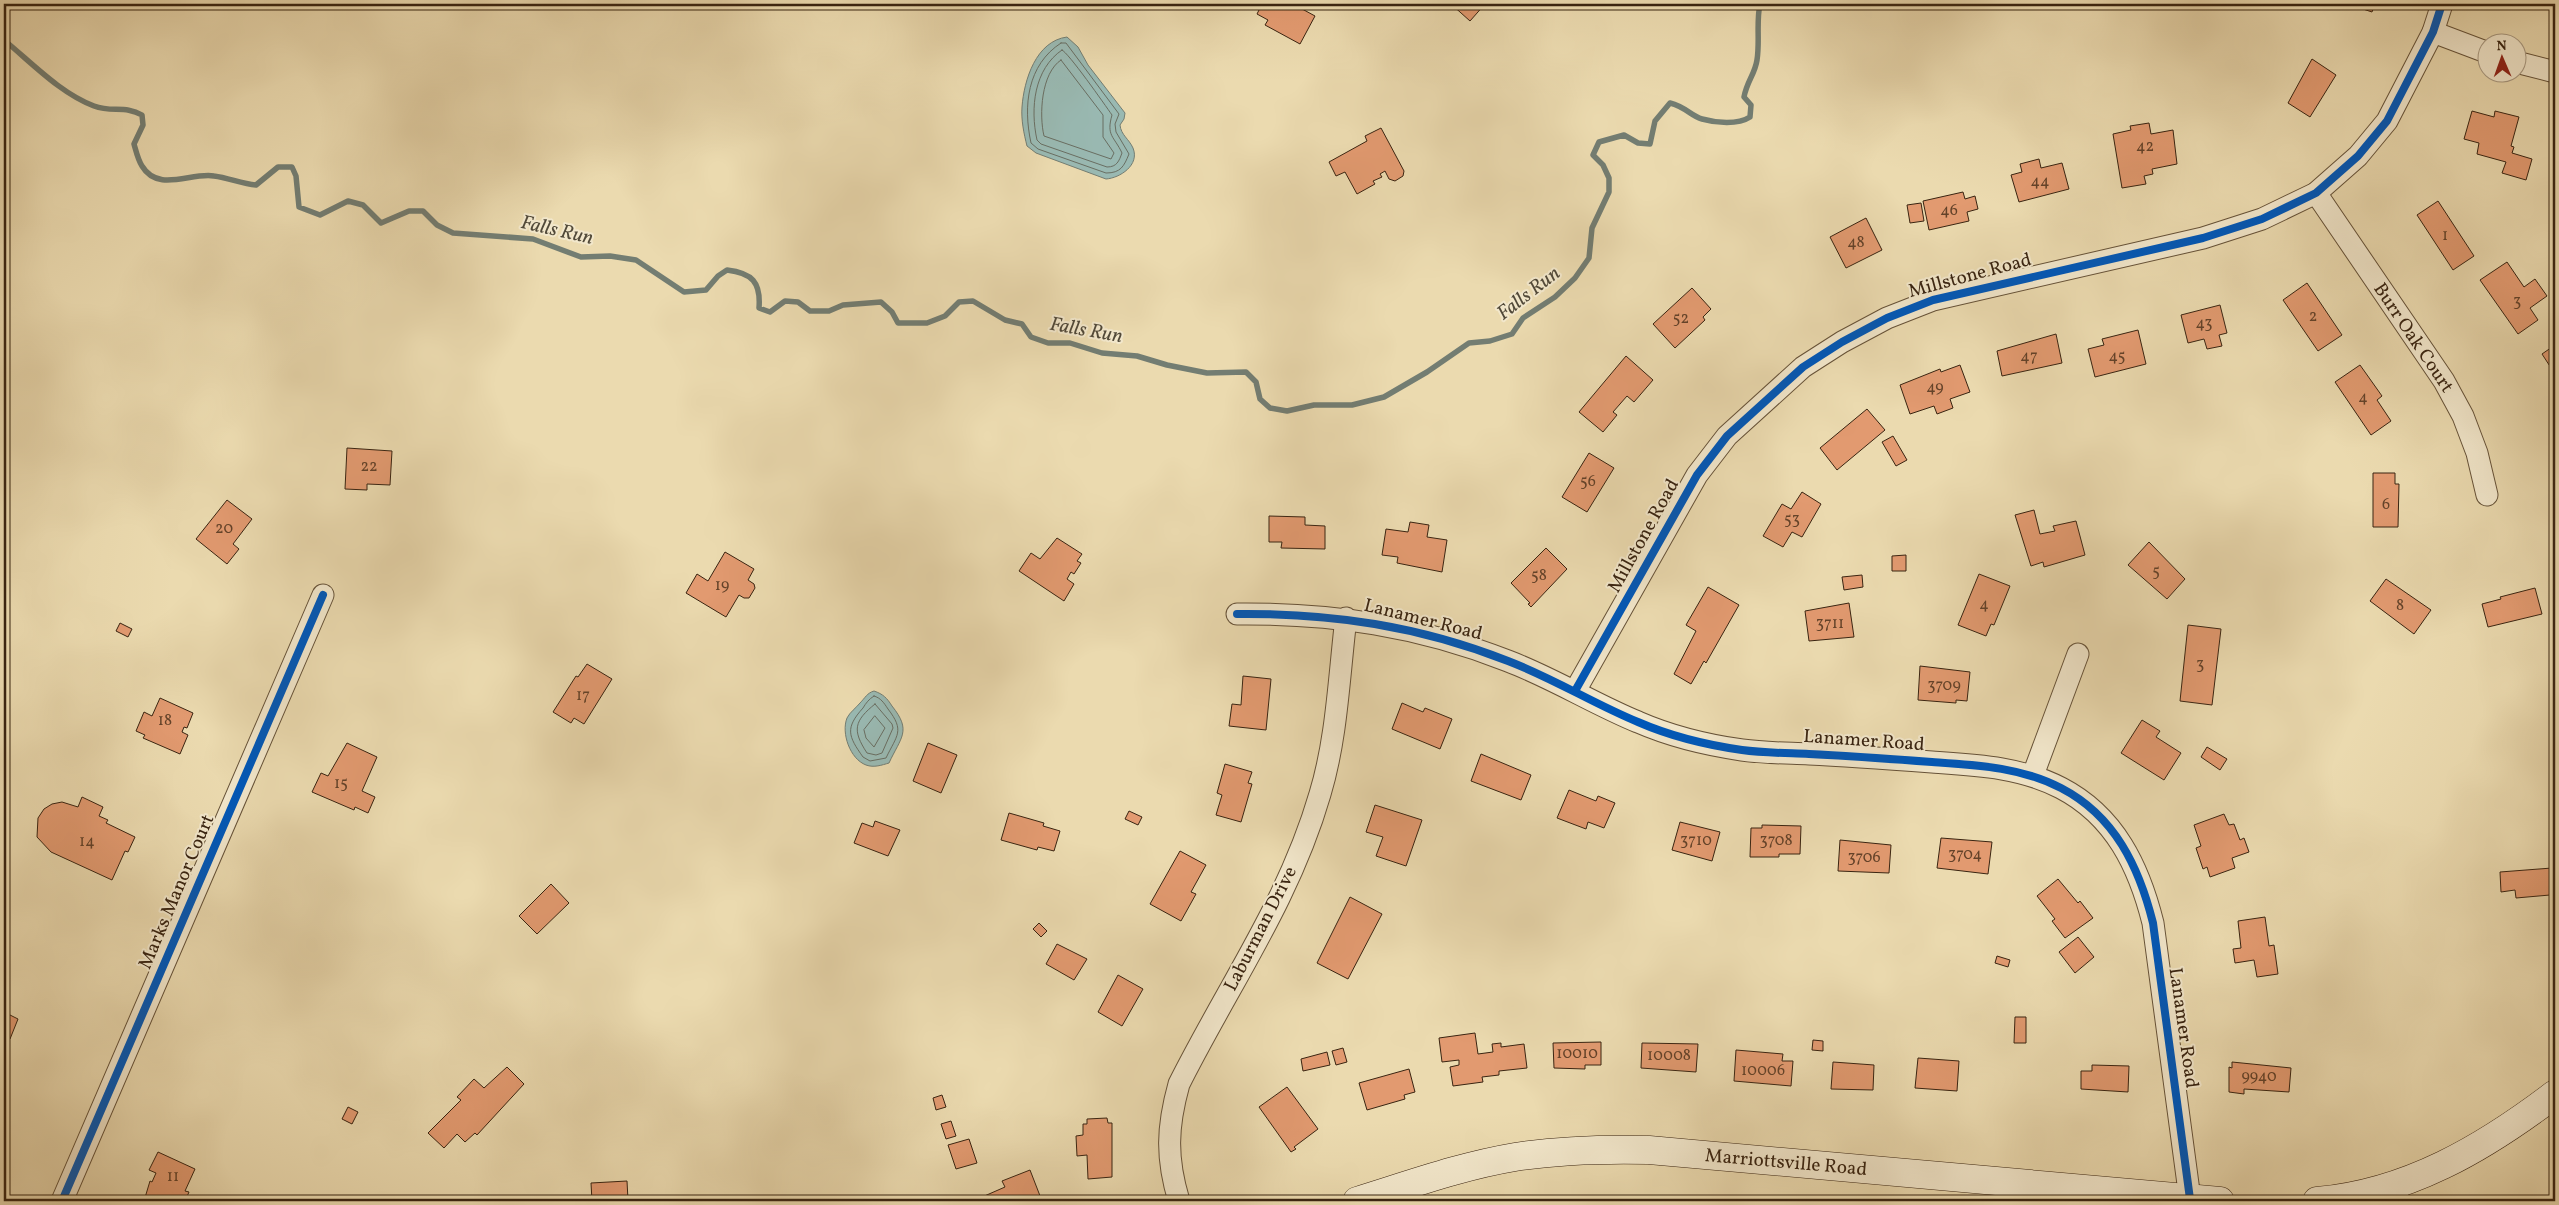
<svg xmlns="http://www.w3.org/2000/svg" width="2559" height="1205" font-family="Vollkorn,serif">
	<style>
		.water { fill: #99b9b2; stroke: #737d72 }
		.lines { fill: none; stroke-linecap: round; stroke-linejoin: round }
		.shore { stroke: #696e62; stroke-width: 1 }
		.stream { stroke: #737d72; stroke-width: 5.5 }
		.building { fill: #e29a70; stroke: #392411 }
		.street-casing { stroke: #665238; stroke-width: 23 }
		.secondary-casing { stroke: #392411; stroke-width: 29 }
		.street { stroke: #f2e7cb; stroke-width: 21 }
		.secondary { stroke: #f2e7cb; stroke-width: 28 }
		.cycleway-casing { stroke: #f2e7cb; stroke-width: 11 }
		.cycleway { stroke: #0057b8; stroke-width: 8 }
		.labels { text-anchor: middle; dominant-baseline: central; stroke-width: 4; stroke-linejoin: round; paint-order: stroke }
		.number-label { font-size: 16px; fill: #634229 }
		.street-label { font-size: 19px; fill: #392411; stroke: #f2e7cb }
		.water-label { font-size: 20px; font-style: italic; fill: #514939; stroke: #f2e7cb }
	</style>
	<rect width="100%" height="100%" fill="#ebdaaf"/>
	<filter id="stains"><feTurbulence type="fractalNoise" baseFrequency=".004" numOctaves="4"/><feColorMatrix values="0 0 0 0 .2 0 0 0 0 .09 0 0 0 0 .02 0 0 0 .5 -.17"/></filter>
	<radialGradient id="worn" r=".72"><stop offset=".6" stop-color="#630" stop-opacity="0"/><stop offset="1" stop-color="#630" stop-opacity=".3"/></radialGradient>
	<!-- water -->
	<g class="water">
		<path d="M1067,37l11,10 10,18 37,48 -1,6 -4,6c1,10 9,14 13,23 7,17 -13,30 -27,31l-70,-26 -9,-7c-3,-12 -6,-26 -5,-39 2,-27 14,-66 45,-70z"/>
		<path d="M874,691c9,3 13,7 18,15 20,25 9,31 -3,57 -7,2 -15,5 -23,2 -16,-6 -25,-32 -19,-47 3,-6 9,-10 13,-15 5,-5 7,-10 14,-12z"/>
	</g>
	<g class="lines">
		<!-- shore -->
		<g class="shore">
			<path d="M1061,43h5l53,71 -4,10 1,8 13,22c-5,12 -8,19 -23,19l-68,-24 -7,-6c-8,-37 -4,-78 30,-100z"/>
			<path d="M1062,50c6,2 43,55 50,65 -6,21 2,21 10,38 -3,8 -5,14 -15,14l-66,-23 -4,-4c-7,-32 -3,-71 25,-90z"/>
			<path d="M1061,60l42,55v22l11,16 -3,6 -67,-23c-5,-21 -3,-63 17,-76z"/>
			<path d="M874,696c7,2 10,7 14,13 17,22 9,26 -2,49l-16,3 -7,-4c-15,-21 -18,-29 0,-49 3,-5 6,-9 11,-12z"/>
			<path d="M875,704l17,20 1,4 -11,25 -6,2 -9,-2c-15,-23 -13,-32 8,-49z"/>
			<polygon points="875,716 885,728 874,747 866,738 864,730"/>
		</g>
		<!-- stream -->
		<path class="stream" d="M4,40c28,23 56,53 90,66 18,7 31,-1 48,9l1,10 -9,19c2,7 4,16 8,22 16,27 49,6 72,10 15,2 28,8 42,9l22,-18h14l4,9 3,31 21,8 28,-14 15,4 18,18 28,-12h14l14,14 16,8 80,6 48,18 29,-1 26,4 48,32 22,-2 12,-14 9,-6c25,3 34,12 32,38l11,4 15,-11 13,1 12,9h19l14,-6 38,-3 11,10 6,11h29l18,-7 14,-14 14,-1 32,19 17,4 9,13 17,6h22l32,10 35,3 30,9 40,8 39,-1 10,10 4,17 10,9 17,3 27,-6h38l32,-8 43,-25 42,-29 21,-2 22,-7 11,-16 32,-21 20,-19 14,-20 3,-30 17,-36v-14l-6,-13 -10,-10 6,-13 25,-7 14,8 12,1 5,-23 15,-18c16,4 21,13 32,16 14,4 36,6 48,-2l1,-12 -7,-8c3,-16 11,-23 13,-37 3,-19 -1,-38 3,-56"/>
	</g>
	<!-- building -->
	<g class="building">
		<polygon points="1257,4 1293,4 1315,16 1300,44 1265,25 1268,20 1257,14 1261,6"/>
		<polygon points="1451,4 1485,4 1470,21"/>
		<polygon points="2348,4 2375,4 2372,12"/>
		<polygon points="2312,59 2336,75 2310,117 2288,103"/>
		<polygon points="2472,111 2494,117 2495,111 2519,117 2511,146 2514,147 2512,153 2532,159 2526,180 2502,173 2506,162 2477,154 2479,143 2464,139"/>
		<polygon points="2149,123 2151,134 2173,130 2177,164 2152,169 2153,174 2144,176 2146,184 2122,188 2113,134 2131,130 2130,126"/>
		<polygon points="1381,128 1404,171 1403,176 1395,181 1389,179 1385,171 1380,174 1382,177 1373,181 1375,184 1357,194 1345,172 1336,176 1329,162 1367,141 1365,136"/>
		<polygon points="2039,159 2041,168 2062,163 2069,189 2019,202 2011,175 2022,172 2020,164"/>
		<polygon points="1963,192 1965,199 1975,196 1978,209 1967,212 1969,221 1929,230 1923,201"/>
		<polygon points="2438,201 2474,256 2453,270 2417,215"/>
		<polygon points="1921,203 1924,221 1910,223 1907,205"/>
		<polygon points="1866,218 1882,250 1846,268 1830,237"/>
		<polygon points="2507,262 2524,287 2535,279 2547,296 2530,308 2538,320 2518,334 2480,280"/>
		<polygon points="2307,283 2342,335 2318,351 2283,300"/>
		<polygon points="1692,288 1711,309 1703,317 1705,320 1675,348 1653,324"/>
		<polygon points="2220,305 2227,333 2219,335 2222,346 2207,349 2204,339 2188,343 2181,315"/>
		<polygon points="2138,330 2146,364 2095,377 2088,349 2104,345 2102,339"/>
		<polygon points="2056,334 2062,363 2002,376 1997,351"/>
		<polygon points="2555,345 2555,374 2542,354"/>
		<polygon points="1626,356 1653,380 1634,402 1627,396 1613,412 1617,415 1603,432 1579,412"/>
		<polygon points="1960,365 1970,392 1950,399 1953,408 1937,414 1934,406 1910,414 1900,385 1940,369 1941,372"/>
		<polygon points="2360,365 2382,396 2377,400 2391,421 2371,435 2335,382"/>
		<polygon points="1867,409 1885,430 1837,470 1820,448"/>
		<polygon points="1893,436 1907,460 1896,466 1882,442"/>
		<polygon points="347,448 392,451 390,485 367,484 367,490 345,489"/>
		<polygon points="1589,453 1614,468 1587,512 1562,497"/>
		<polygon points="2373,473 2395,473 2395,484 2399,484 2398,527 2373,527"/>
		<polygon points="1802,492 1821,504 1802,537 1792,532 1783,547 1763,536 1782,504 1791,509"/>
		<polygon points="227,500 252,519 233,544 239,549 227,564 196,539"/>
		<polygon points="2034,510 2040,534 2055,531 2053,526 2076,521 2085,555 2044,567 2043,562 2031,566 2015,515"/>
		<polygon points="1269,516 1305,517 1305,525 1325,526 1325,549 1281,548 1282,542 1269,542"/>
		<polygon points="1410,522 1429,525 1427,537 1447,540 1442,572 1397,563 1398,557 1382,555 1386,529 1408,532"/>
		<polygon points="1057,538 1082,554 1077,561 1081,563 1074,574 1071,572 1067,579 1074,584 1064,601 1019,571 1031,553 1040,559"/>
		<polygon points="2149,542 2185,579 2167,599 2128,565"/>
		<polygon points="1546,548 1567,569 1531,607 1528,604 1530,603 1511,583"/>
		<polygon points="725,552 754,569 748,580 754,584 755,588 749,598 744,598 739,595 726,617 686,593 697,574 708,581"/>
		<polygon points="1906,555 1906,571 1892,571 1892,556"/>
		<polygon points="1979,574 2010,586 1994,625 1991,624 1986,636 1958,625"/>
		<polygon points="1862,575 1863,587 1844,590 1842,577"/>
		<polygon points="2386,579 2431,610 2414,634 2370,601"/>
		<polygon points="1708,587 1739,605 1706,663 1704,661 1691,684 1674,674 1696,631 1686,625"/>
		<polygon points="2535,588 2542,614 2488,627 2482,604 2501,599 2500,597"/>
		<polygon points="1849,603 1854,637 1809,641 1805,611"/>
		<polygon points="120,623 132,629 128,637 116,631"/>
		<polygon points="2188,625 2221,629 2212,705 2180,701"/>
		<polygon points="587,664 612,679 584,724 574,718 571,723 553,712 576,676 578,677"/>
		<polygon points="1920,666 1970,672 1967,701 1956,700 1956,703 1918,700"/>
		<polygon points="1243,676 1271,679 1266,730 1229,726 1232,704 1241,705"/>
		<polygon points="160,698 193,713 187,728 184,727 182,732 188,735 180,754 143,738 145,735 136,731 144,712 152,716"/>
		<polygon points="1402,703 1423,712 1425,708 1452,719 1440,749 1392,729"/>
		<polygon points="2142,720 2160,731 2156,737 2181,753 2164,780 2121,753"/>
		<polygon points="347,743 377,757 362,791 375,797 368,813 355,807 354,810 312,792 321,773 328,776"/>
		<polygon points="928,743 957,755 941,793 913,781"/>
		<polygon points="2207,747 2227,759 2220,770 2201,757"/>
		<polygon points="1481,754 1531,775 1521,800 1471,781"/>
		<polygon points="1225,764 1252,772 1248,783 1252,784 1241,822 1216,815 1222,795 1217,793"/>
		<polygon points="1569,790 1596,801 1598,796 1615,803 1604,828 1588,822 1586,829 1557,818"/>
		<polygon points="82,797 103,807 99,816 108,820 106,823 135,837 128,852 125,851 112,880 51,852 37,837 38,818 44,809 52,804 62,802 78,807"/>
		<polygon points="1375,805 1422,820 1406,866 1376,856 1383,837 1366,832"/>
		<polygon points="1129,811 1142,817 1138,825 1125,819"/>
		<polygon points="1009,813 1044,823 1043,826 1060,831 1054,851 1038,847 1037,850 1001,840"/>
		<polygon points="2224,814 2229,825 2234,824 2240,840 2244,838 2249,852 2232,858 2235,868 2210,877 2207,867 2203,869 2196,848 2201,846 2194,825"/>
		<polygon points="875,821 900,830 888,856 854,843 862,823 873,827"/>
		<polygon points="1680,822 1720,832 1712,861 1672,850"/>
		<polygon points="1762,825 1801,826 1800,854 1779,854 1779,857 1750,857 1751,828 1762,828"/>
		<polygon points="1941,838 1992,842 1988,874 1937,868"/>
		<polygon points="1840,840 1891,845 1889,873 1838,871"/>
		<polygon points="1180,851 1206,865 1191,892 1196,894 1181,921 1150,904"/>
		<polygon points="2552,868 2554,888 2550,889 2550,895 2516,898 2515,890 2501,892 2500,872"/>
		<polygon points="2058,879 2078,903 2080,901 2093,918 2065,938 2052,921 2055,919 2037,896"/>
		<polygon points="551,884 569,903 537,934 519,916"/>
		<polygon points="1350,897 1382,914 1348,979 1317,963"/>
		<polygon points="2265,917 2269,946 2274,945 2278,974 2257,977 2254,960 2235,963 2233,949 2241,948 2238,921"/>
		<polygon points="1039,923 1047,931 1041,937 1033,929"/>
		<polygon points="2078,937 2094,957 2075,973 2059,952"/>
		<polygon points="1057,944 1087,959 1074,980 1046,964"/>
		<polygon points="1997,956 2010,960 2008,967 1995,963"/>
		<polygon points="1118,975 1143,989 1122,1026 1098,1012"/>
		<polygon points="4,1012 18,1019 10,1039 6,1037 4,1043"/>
		<polygon points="2015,1017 2026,1017 2026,1043 2014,1043"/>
		<polygon points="1475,1033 1478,1054 1493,1052 1492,1044 1501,1043 1501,1047 1524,1044 1527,1068 1499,1071 1499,1075 1482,1077 1483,1082 1453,1086 1450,1067 1459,1065 1459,1060 1442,1062 1439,1038"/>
		<polygon points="1813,1040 1823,1041 1823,1051 1812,1050"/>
		<polygon points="1601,1042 1601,1065 1585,1065 1585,1069 1554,1068 1553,1043"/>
		<polygon points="1642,1043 1698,1044 1696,1072 1641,1068"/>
		<polygon points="1343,1048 1347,1062 1336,1065 1332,1051"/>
		<polygon points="1736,1050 1783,1054 1782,1061 1793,1061 1791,1086 1734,1081"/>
		<polygon points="1327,1052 1330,1065 1303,1071 1301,1059"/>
		<polygon points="1918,1058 1959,1061 1957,1091 1915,1088"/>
		<polygon points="1833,1062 1874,1065 1873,1090 1831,1089"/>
		<polygon points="2232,1062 2291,1068 2289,1092 2244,1089 2244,1094 2229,1092 2229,1067 2232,1068"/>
		<polygon points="2092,1065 2129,1066 2128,1092 2081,1089 2081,1071 2092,1071"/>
		<polygon points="507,1067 524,1084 477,1135 475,1133 465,1142 457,1134 444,1148 428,1133 461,1100 457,1097 474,1079 484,1088"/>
		<polygon points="1409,1069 1415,1092 1404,1095 1405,1099 1367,1110 1359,1083"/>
		<polygon points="1287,1087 1318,1129 1294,1147 1296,1149 1291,1152 1259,1107"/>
		<polygon points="942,1095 946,1107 936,1110 933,1098"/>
		<polygon points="348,1107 358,1112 352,1124 342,1119"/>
		<polygon points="1107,1118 1108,1123 1112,1123 1112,1177 1088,1179 1087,1155 1077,1156 1076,1136 1083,1135 1083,1124 1087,1124 1087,1119"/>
		<polygon points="951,1121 956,1136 946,1139 941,1124"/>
		<polygon points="969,1139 977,1163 956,1169 948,1145"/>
		<polygon points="158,1152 195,1169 185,1191 189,1192 185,1201 144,1201 150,1181 152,1182 156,1173 149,1170"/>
		<polygon points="1030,1170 1042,1201 973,1201 1005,1187 1002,1181"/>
		<polygon points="627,1181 628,1200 592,1201 591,1183"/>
		<polygon points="461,1196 465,1201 456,1201 455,1200"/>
	</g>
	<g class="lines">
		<defs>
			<g id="street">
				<polyline points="2433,32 2486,52"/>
				<polyline points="2516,62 2555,72"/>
				<polyline points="2316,193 2444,381 2463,416 2477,453 2487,495"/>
				<path d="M1237,614c95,-1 182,12 271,47 45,17 86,43 130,61 32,14 69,23 104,28 22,3 45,3 67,4 41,2 82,5 123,8 44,3 89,5 129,26 54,28 78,79 92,135l37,276"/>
				<polyline points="1575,691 1697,475 1727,436 1803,367 1842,342 1887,318 1933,300 2203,238 2262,219 2316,193 2358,156 2387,121 2433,32 2442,4"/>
				<polyline points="2033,775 2078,654"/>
				<polyline points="2388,1188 2400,1201"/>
				<polyline points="62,1201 323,595"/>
				<path d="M1179,1201c-13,-43 -12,-74 0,-117 49,-98 110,-183 141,-290 17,-56 19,-118 26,-176"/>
			</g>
			<g id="secondary">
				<path d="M1357,1201c52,-16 104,-35 158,-44 45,-7 89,-8 134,-7l571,51"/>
				<path d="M2317,1201c91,-8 167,-53 238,-107"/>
			</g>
		</defs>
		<!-- street casing -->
		<use href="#street" class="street-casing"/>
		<!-- secondary casing -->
		<use href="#secondary" class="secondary-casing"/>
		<!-- street -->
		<use href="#street" class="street"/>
		<!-- secondary -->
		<use href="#secondary" class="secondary"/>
		<defs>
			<g id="cycleway">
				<path d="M1237,614c95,-1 182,12 271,47 45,17 86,43 130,61 32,14 69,23 104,28 22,3 45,3 67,4 41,2 82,5 123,8 44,3 89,5 129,26 54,28 78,79 92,135l37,276"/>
				<polyline points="1575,691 1697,475 1727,436 1803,367 1842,342 1887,318 1933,300 2203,238 2262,219 2316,193 2358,156 2387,121 2433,32 2442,4"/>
				<polyline points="62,1201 323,595"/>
			</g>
		</defs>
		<!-- cycleway casing -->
		<use href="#cycleway" class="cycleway-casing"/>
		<!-- cycleway -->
		<use href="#cycleway" class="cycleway"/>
	</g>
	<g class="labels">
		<!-- number labels -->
		<g class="number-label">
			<text x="2145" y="147">42</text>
			<text x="2040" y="182">44</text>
			<text x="1949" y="211">46</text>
			<text x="2445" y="236">1</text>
			<text x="1856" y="243">48</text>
			<text x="2517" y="302">3</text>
			<text x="2313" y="317">2</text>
			<text x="1681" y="319">52</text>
			<text x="2204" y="324">43</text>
			<text x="2029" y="357">47</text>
			<text x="2117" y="357">45</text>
			<text x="1935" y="388">49</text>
			<text x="2363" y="398">4</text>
			<text x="369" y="467">22</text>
			<text x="1588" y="482">56</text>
			<text x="2386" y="505">6</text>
			<text x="1792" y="520">53</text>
			<text x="224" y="529">20</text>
			<text x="2156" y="572">5</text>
			<text x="1539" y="576">58</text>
			<text x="722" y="586">19</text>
			<text x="1984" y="605">4</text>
			<text x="2400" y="606">8</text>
			<text x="1830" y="624">3711</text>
			<text x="2200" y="665">3</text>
			<text x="1944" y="686">3709</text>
			<text x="583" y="696">17</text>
			<text x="165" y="721">18</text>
			<text x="341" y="784">15</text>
			<text x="1696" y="841">3710</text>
			<text x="1776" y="841">3708</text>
			<text x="87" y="842">14</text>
			<text x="1965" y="855">3704</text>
			<text x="1864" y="858">3706</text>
			<text x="1577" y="1054">10010</text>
			<text x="1669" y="1056">10008</text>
			<text x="1763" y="1071">10006</text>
			<text x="2259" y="1077">9940</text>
			<text x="173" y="1177">11</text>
		</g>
		<!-- street labels -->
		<g class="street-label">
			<text transform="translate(1970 276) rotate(-15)">Millstone Road</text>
			<text transform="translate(2413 338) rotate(56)">Burr Oak Court</text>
			<text transform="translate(1644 536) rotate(-61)">Millstone Road</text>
			<text transform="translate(1423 620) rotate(14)">Lanamer Road</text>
			<text transform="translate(1864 741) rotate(4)">Lanamer Road</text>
			<text transform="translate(177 892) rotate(-67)">Marks Manor Court</text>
			<text transform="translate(1261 929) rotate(-63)">Laburman Drive</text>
			<text transform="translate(2183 1028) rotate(82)">Lanamer Road</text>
			<text transform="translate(1786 1163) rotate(5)">Marriottsville Road</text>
		</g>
		<!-- water labels -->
		<g class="water-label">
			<text transform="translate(557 231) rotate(13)">Falls Run</text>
			<text transform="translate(1529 294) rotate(-38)">Falls Run</text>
			<text transform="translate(1086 331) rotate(10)">Falls Run</text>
		</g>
	</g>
	<!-- margin -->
	<rect width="2559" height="1205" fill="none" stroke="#ebdaaf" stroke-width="20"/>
	<rect x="5" y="5" width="2549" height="1195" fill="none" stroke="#392411" stroke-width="2.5"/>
	<rect x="10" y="10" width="2539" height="1185" fill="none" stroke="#392411"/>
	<!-- north arrow -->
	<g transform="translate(2502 58) rotate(358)"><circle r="24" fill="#f2e7cb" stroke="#a89981"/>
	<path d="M0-4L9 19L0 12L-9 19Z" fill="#8f2418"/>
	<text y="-8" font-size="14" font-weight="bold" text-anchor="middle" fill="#392411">N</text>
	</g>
	<rect width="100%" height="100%" filter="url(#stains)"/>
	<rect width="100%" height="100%" fill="url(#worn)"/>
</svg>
